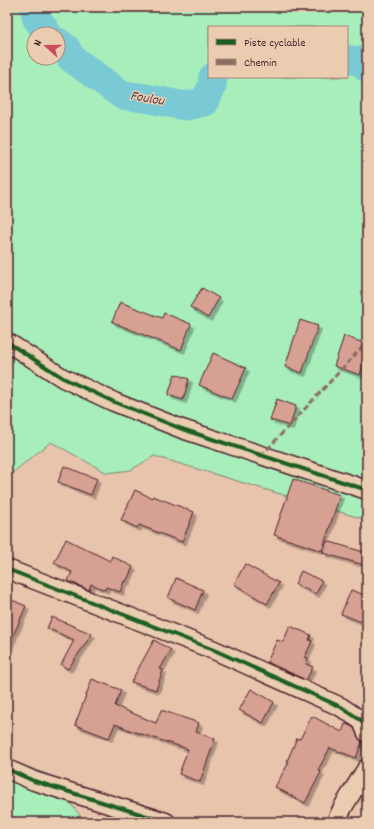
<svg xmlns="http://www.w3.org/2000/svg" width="374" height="829" font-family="Dekko,sans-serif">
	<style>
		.green { fill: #a8eebb; stroke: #798673; fill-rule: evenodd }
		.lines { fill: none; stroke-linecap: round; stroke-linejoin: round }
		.river { stroke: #79cad4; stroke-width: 29 }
		.building { fill: #d6a093; stroke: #4a1f2b; filter: url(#shadow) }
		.minor-casing { stroke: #4a1f2b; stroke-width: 21 }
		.minor { stroke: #eacdb1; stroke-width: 18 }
		.rail { stroke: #4a1f2b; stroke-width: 3 }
		.quiet { stroke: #8d6e63; stroke-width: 3; stroke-dasharray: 6 3; stroke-linecap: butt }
		.cycleway-casing { stroke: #eacdb1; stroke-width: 6 }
		.cycleway { stroke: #1b5e20; stroke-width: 4 }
		.labels { text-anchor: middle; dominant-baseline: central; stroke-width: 3; stroke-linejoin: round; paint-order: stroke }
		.water-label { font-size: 14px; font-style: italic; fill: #513944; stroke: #eacdb1 }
	</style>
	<defs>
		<filter id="shadow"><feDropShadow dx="3.5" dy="3.5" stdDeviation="0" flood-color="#0004"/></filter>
	</defs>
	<rect width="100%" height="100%" fill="#e9c4ac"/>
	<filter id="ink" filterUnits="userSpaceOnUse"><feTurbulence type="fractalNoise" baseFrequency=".025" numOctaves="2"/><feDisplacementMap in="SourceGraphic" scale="8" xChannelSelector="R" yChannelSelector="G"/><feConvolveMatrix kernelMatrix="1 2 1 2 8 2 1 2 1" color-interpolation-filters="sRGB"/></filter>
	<g filter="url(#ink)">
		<!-- green -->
		<g class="green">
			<path d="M7,7h360v513l-213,-64 -23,14 -24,3 -56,-31 -44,35zM209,27h138v50h-138zM34,34h24v24h-24z"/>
			<polygon points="7,759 49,775 85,822 7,822"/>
		</g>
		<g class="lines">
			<!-- river -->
			<g class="river">
				<polyline points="34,7 37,19 48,34"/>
				<polyline points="58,42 66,48 71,58 122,95 145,98 185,106 205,102 212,86 213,77"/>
				<polyline points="347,59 362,62 367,68"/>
			</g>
		</g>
		<!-- building -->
		<g class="building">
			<polygon points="202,288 219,298 208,318 190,307"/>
			<polygon points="120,302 162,318 164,313 191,324 181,350 112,322"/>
			<polygon points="300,320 318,326 302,373 285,367"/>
			<polygon points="344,336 367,344 367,352 360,375 334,366"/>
			<polygon points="213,353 246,368 232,399 199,385"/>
			<polygon points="175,374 189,379 183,400 168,395"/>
			<polygon points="277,399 296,406 290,426 270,420"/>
			<polygon points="64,466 97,479 91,495 58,482"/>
			<polygon points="293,479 340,495 322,551 274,535"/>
			<polygon points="135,490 152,498 153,496 194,512 182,542 139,525 137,528 121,520"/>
			<polygon points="66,539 110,561 112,556 133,567 126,582 124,581 120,592 106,587 105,590 91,584 89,590 68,581 72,572 54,563"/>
			<polygon points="327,541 367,553 367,566 323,553"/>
			<polygon points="245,564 279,583 267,604 234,584"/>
			<polygon points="301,571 322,581 316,594 295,584"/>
			<polygon points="176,578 203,590 195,610 168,598"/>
			<polygon points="351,590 367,596 367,624 341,614"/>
			<polygon points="7,598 26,606 7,650"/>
			<polygon points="52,617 92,634 68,669 61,665 74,640 47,628"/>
			<polygon points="290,626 311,635 309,640 312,641 305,657 308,658 306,664 313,667 306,680 267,662 277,640 283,642"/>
			<polygon points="154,640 171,650 160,669 163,670 156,690 131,682"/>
			<polygon points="92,679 121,690 115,706 156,723 161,710 199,723 196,732 215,739 200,782 179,774 188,749 132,731 115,724 109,738 75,725"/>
			<polygon points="251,689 274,702 263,723 239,710"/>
			<polygon points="312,716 342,732 345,724 349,725 354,728 358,737 362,742 356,758 330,748 318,770 321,772 305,803 275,787 289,762 287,761 297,738 300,739"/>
		</g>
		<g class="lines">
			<defs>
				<g id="minor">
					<polyline points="7,342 63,378 114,402 182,429 367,490"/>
					<polyline points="7,569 214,650 341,707 362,721 367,733"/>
					<polyline points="7,769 34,781 166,822"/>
					<polyline points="336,822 343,807 367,768"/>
				</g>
			</defs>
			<!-- minor casing -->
			<use href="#minor" class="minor-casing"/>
			<!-- minor -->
			<use href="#minor" class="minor"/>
			<!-- rail -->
			<polyline class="rail" points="7,819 18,822"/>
			<!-- quiet -->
			<polyline class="quiet" points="261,456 367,342"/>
			<defs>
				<g id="cycleway">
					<polyline points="7,342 63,378 114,402 182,429 367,490"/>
					<polyline points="7,569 214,650 341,707 362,721 367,733"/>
					<polyline points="7,769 34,781 166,822"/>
				</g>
			</defs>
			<!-- cycleway casing -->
			<use href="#cycleway" class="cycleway-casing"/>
			<!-- cycleway -->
			<use href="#cycleway" class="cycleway"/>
		</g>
	</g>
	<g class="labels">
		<!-- water labels -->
		<g class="water-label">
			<text transform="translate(147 99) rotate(10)">Foulou</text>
		</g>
	</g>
	<!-- margin -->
	<rect width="374" height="829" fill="none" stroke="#eacdb1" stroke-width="24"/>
	<rect x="12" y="12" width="350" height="805" fill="none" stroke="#4a1f2b" stroke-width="1.5" filter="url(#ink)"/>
	<!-- legend -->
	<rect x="208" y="26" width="140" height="52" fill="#eacdb1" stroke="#aa877b"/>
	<rect x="216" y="39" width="20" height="6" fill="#1b5e20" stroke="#aa877b"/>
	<text x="244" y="46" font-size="12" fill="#4a1f2b">Piste cyclable</text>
	<rect x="216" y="59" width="20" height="6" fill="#8d6e63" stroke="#aa877b"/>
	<text x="244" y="66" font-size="12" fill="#4a1f2b">Chemin</text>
	<!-- north arrow -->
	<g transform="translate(46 46) rotate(291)"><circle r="19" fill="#eacdb1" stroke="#aa877b"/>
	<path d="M0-3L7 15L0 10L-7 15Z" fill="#d1495b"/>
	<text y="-6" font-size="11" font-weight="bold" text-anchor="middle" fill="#4a1f2b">N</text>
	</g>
</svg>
